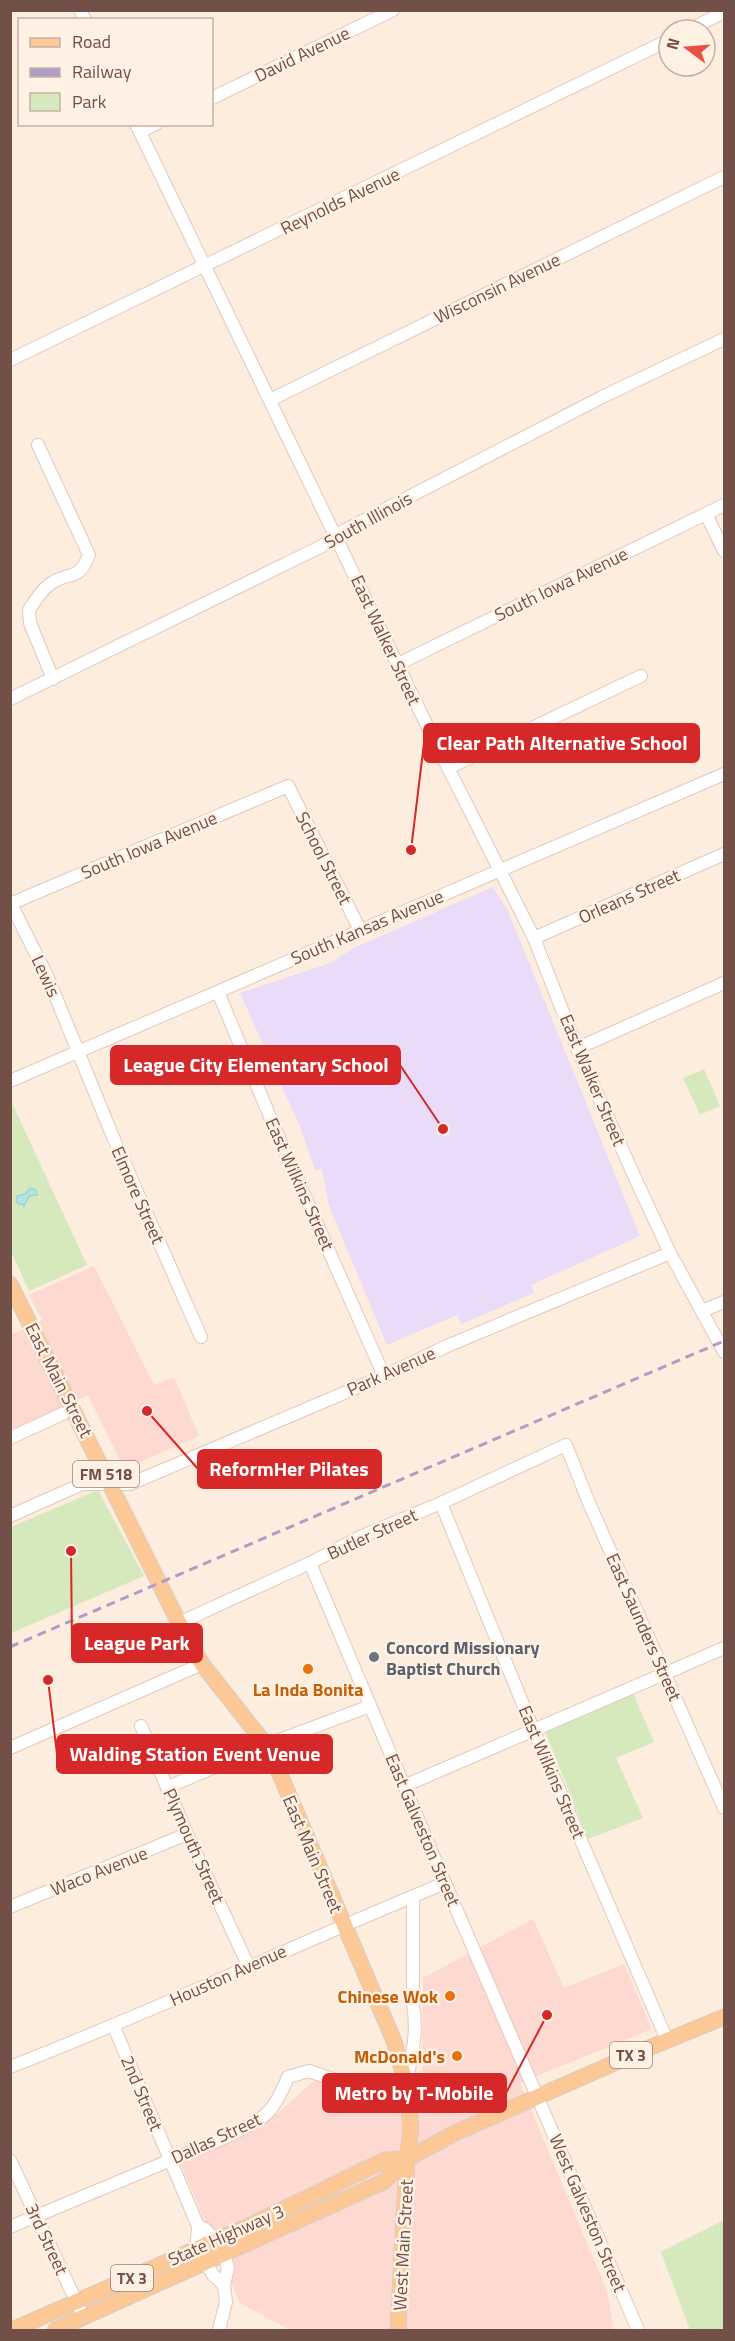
<svg xmlns="http://www.w3.org/2000/svg" width="735" height="2341" font-family="'Titillium Web',sans-serif">
	<style>
		.commercial { fill: #fdd9d2 }
		.education { fill: #eadbf8 }
		.green { fill: #d5e9bd }
		.water { fill: #b3e4e5; stroke: #9ad5d7; stroke-width: 1.5 }
		.lines { fill: none; stroke-linecap: round; stroke-linejoin: round }
		.minor-casing { stroke: #e2c9be; stroke-width: 14 }
		.major-casing { stroke: #d8cecb; stroke-width: 17 }
		.minor { stroke: #fff; stroke-width: 12 }
		.major { stroke: #fcc895; stroke-width: 15 }
		.rail { stroke: #ae9ec4; stroke-width: 3; stroke-dasharray: 9 6; stroke-linecap: butt }
		.worship-dot { fill: #6b7280; stroke: #fff1e4; stroke-width: 2 }
		.food-dot { fill: #e8710a; stroke: #fff1e4; stroke-width: 2 }
		.labels { text-anchor: middle; dominant-baseline: central; stroke-width: 5; stroke-linejoin: round; paint-order: stroke }
		.shield { fill: #fff1e4; stroke: #9c8076; stroke-width: 1.5 }
		.shield-label { font-size: 16px; font-weight: bold; fill: #725047 }
		.street-label { font-size: 18px; fill: #725047; stroke: #fff1e4 }
		.worship-label { font-size: 18px; font-weight: bold; fill: #5b616d; stroke: #fff1e4; text-anchor: start }
		.food-label { font-size: 18px; font-weight: bold; fill: #c56008; stroke: #fff1e4; text-anchor: end }
		.leader { fill: none; stroke: #d62828; stroke-width: 2 }
		.callout-dot { fill: #d62828; stroke: #fff1e4; stroke-width: 2 }
		.callout { fill: #d62828; stroke: #d62828; stroke-width: 2 }
		.callout-label { font-size: 20px; text-anchor: middle; font-weight: bold; fill: #fff }
	</style>
	<rect width="100%" height="100%" fill="#fcedde"/>
	<!-- commercial -->
	<g class="commercial">
		<polygon points="94,1266 154,1385 174,1377 199,1436 124,1469 88,1395 11,1432 11,1335 42,1320 29,1295"/>
		<polygon points="533,1919 564,1988 624,1964 652,2029 520,2083 607,2291 614,2330 290,2330 240,2303 180,2163 277,2114 315,2080 391,2100 422,2095 423,1978"/>
	</g>
	<!-- education -->
	<polygon class="education" points="493,887 508,911 640,1236 531,1285 534,1293 461,1324 457,1315 387,1345 329,1206 322,1169 315,1170 301,1129 240,993 330,963 354,948"/>
	<!-- green -->
	<g class="green">
		<polygon points="704,1069 720,1106 700,1115 683,1078"/>
		<polygon points="10,1099 87,1265 29,1291 11,1251"/>
		<polygon points="98,1490 144,1576 11,1633 11,1527"/>
		<polygon points="633,1693 654,1742 616,1758 643,1818 588,1839 545,1731"/>
		<polygon points="724,2220 724,2330 690,2330 661,2252"/>
	</g>
	<!-- water -->
	<polygon class="water" points="31,1188 36,1190 37,1195 29,1196 24,1206 23,1204 19,1204 16,1201 17,1196 25,1194"/>
	<g class="lines">
		<defs>
			<g id="minor">
				<polyline points="80,10 85,20"/>
				<polyline points="689,30 724,12"/>
				<polyline points="212,98 393,10"/>
				<polyline points="136,124 433,738 534,938 579,1053 636,1180 670,1253 724,1352"/>
				<polyline points="140,132 156,124"/>
				<polyline points="10,360 669,40"/>
				<polyline points="270,400 724,177"/>
				<path d="M38,445l51,110c-11,28 -20,15 -39,29 -8,6 -16,18 -21,26l1,13 23,56"/>
				<polyline points="706,514 724,551"/>
				<polyline points="398,664 724,505"/>
				<polyline points="10,699 322,546 345,530 602,397 724,339"/>
				<polyline points="448,768 641,676"/>
				<polyline points="10,902 48,978 113,1137 201,1337"/>
				<polyline points="10,904 288,786 360,930"/>
				<polyline points="534,938 724,854"/>
				<polyline points="218,992 273,1124 384,1376"/>
				<polyline points="578,1048 724,983"/>
				<polyline points="10,1081 724,774"/>
				<polyline points="702,1311 724,1302"/>
				<polyline points="10,1438 73,1409"/>
				<polyline points="441,1503 533,1729 667,2040"/>
				<polyline points="10,1516 82,1484 130,1484 384,1376 447,1346 670,1253"/>
				<polyline points="310,1563 445,1883 638,2330"/>
				<polyline points="179,1623 310,1563 360,1537 441,1503 566,1445 589,1503 724,1808"/>
				<polyline points="141,1726 187,1834 248,1965"/>
				<polyline points="10,1748 202,1664"/>
				<polyline points="404,1786 724,1648"/>
				<polyline points="168,1787 266,1745 370,1706"/>
				<polyline points="10,1907 187,1834"/>
				<polyline points="114,2027 198,2226 197,2241 200,2247"/>
				<path d="M10,2067c147,-57 289,-124 435,-184"/>
				<path d="M406,2083c6,-26 12,-52 7,-78v-109"/>
				<polyline points="10,2160 84,2318"/>
				<polyline points="198,2226 205,2229 215,2240"/>
				<path d="M10,2227l216,-90c38,-19 45,-19 62,-60l21,-6 44,15 56,13"/>
				<polyline points="206,2263 213,2275 224,2285"/>
				<polyline points="219,2330 226,2302 224,2285 228,2268 224,2254"/>
			</g>
			<g id="major">
				<polyline points="10,1284 179,1623 202,1664 266,1745 273,1758 394,2041 406,2084 411,2128 407,2159 398,2330"/>
				<polyline points="12,2330 253,2224 385,2160 407,2159"/>
				<polyline points="55,2330 383,2182 407,2159 455,2133 644,2050 724,2017"/>
			</g>
		</defs>
		<!-- minor casing -->
		<use href="#minor" class="minor-casing"/>
		<!-- major casing -->
		<use href="#major" class="major-casing"/>
		<!-- minor -->
		<use href="#minor" class="minor"/>
		<!-- major -->
		<use href="#major" class="major"/>
		<!-- rail -->
		<polyline class="rail" points="10,1647 724,1341"/>
	</g>
	<!-- markers -->
	<circle class="worship-dot" cx="374" cy="1657" r="6"/>
	<g class="food-dot">
		<circle cx="308" cy="1669" r="6"/>
		<circle cx="450" cy="1996" r="6"/>
		<circle cx="457" cy="2056" r="6"/>
	</g>
	<g class="labels">
		<!-- shield labels -->
		<g class="shield">
			<rect x="73" y="1461" width="66" height="26" rx="4.5"/>
			<rect x="610" y="2042" width="42" height="26" rx="4.5"/>
			<rect x="111" y="2265" width="42" height="26" rx="4.5"/>
		</g>
		<g class="shield-label">
			<text x="106" y="1474">FM 518</text>
			<text x="631" y="2055">TX 3</text>
			<text x="132" y="2278">TX 3</text>
		</g>
		<!-- street labels -->
		<g class="street-label">
			<text transform="translate(302 54) rotate(-26)">David Avenue</text>
			<text transform="translate(340 201) rotate(-26)">Reynolds Avenue</text>
			<text transform="translate(497 288) rotate(-26)">Wisconsin Avenue</text>
			<text transform="translate(368 520) rotate(-29)">South Illinois</text>
			<text transform="translate(561 584) rotate(-26)">South Iowa Avenue</text>
			<text transform="translate(386 640) rotate(65)">East Walker Street</text>
			<text transform="translate(149 845) rotate(-23)">South Iowa Avenue</text>
			<text transform="translate(324 858) rotate(63)">School Street</text>
			<text transform="translate(629 896) rotate(-24)">Orleans Street</text>
			<text transform="translate(367 927) rotate(-23)">South Kansas Avenue</text>
			<text transform="translate(46 976) rotate(65)">Lewis</text>
			<text transform="translate(593 1080) rotate(67)">East Walker Street</text>
			<text transform="translate(300 1184) rotate(66)">East Wilkins Street</text>
			<text transform="translate(138 1195) rotate(66)">Elmore Street</text>
			<text transform="translate(391 1371) rotate(-24)">Park Avenue</text>
			<text transform="translate(59 1380) rotate(63)">East Main Street</text>
			<text transform="translate(372 1534) rotate(-25)">Butler Street</text>
			<text transform="translate(644 1627) rotate(66)">East Saunders Street</text>
			<text transform="translate(552 1772) rotate(67)">East Wilkins Street</text>
			<text transform="translate(423 1830) rotate(67)">East Galveston Street</text>
			<text transform="translate(194 1846) rotate(66)">Plymouth Street</text>
			<text transform="translate(313 1854) rotate(67)">East Main Street</text>
			<text transform="translate(99 1871) rotate(-22)">Waco Avenue</text>
			<text transform="translate(228 1975) rotate(-24)">Houston Avenue</text>
			<text transform="translate(142 2093) rotate(67)">2nd Street</text>
			<text transform="translate(216 2138) rotate(-25)">Dallas Street</text>
			<text transform="translate(588 2213) rotate(67)">West Galveston Street</text>
			<text transform="translate(226 2235) rotate(-24)">State Highway 3</text>
			<text transform="translate(47 2239) rotate(65)">3rd Street</text>
			<text transform="translate(403 2245) rotate(-87)">West Main Street</text>
		</g>
		<!-- worship labels -->
		<g class="worship-label">
			<text x="386" y="1647">Concord Missionary<tspan x="386" dy="21">Baptist Church</tspan></text>
		</g>
		<!-- food labels -->
		<g class="food-label">
			<text x="308" y="1689" text-anchor="middle">La Inda Bonita</text>
			<text x="438" y="1996">Chinese Wok</text>
			<text x="445" y="2056">McDonald's</text>
		</g>
	</g>
	<!-- callouts -->
	<path class="leader" d="M411 850L424 743M443 1129L400 1065M147 1411L198 1469M71 1551L72 1643M48 1680L57 1754M547 2015L506 2093"/>
	<g class="callout-dot">
		<circle cx="411" cy="850" r="6"/>
		<circle cx="443" cy="1129" r="6"/>
		<circle cx="147" cy="1411" r="6"/>
		<circle cx="71" cy="1551" r="6"/>
		<circle cx="48" cy="1680" r="6"/>
		<circle cx="547" cy="2015" r="6"/>
	</g>
	<g class="callout">
		<rect x="424" y="724" width="275" height="38" rx="6"/>
		<rect x="111" y="1046" width="289" height="38" rx="6"/>
		<rect x="198" y="1450" width="183" height="38" rx="6"/>
		<rect x="72" y="1624" width="130" height="38" rx="6"/>
		<rect x="57" y="1735" width="275" height="38" rx="6"/>
		<rect x="323" y="2074" width="183" height="38" rx="6"/>
	</g>
	<g class="callout-label">
		<text x="562" y="750">Clear Path Alternative School</text>
		<text x="256" y="1072">League City Elementary School</text>
		<text x="289" y="1476">ReformHer Pilates</text>
		<text x="137" y="1650">League Park</text>
		<text x="195" y="1761">Walding Station Event Venue</text>
		<text x="414" y="2100">Metro by T-Mobile</text>
	</g>
	<!-- border -->
	<rect width="735" height="2341" fill="none" stroke="#725047" stroke-width="24"/>
	<!-- legend -->
	<rect x="18" y="18" width="195" height="108" fill="#fff1e4" stroke="#c7b1a5" stroke-width="1.5"/>
	<rect x="30" y="38" width="30" height="9" fill="#fcc895" stroke="#c7b1a5" stroke-width="1.5"/>
	<text x="72" y="48" font-size="18" fill="#725047">Road</text>
	<rect x="30" y="68" width="30" height="9" fill="#ae9ec4" stroke="#c7b1a5" stroke-width="1.5"/>
	<text x="72" y="78" font-size="18" fill="#725047">Railway</text>
	<rect x="30" y="93" width="30" height="18" fill="#d5e9bd" stroke="#c7b1a5" stroke-width="1.5"/>
	<text x="72" y="108" font-size="18" fill="#725047">Park</text>
	<!-- north arrow -->
	<g transform="translate(687 48) rotate(286)"><circle r="28" fill="#fff1e4" stroke="#c7b1a5" stroke-width="1.5"/>
	<path d="M0-4.5L10 22L0 15L-10 22Z" fill="#e85141"/>
	<text y="-9" font-size="16" font-weight="bold" text-anchor="middle" fill="#725047">N</text>
	</g>
</svg>
